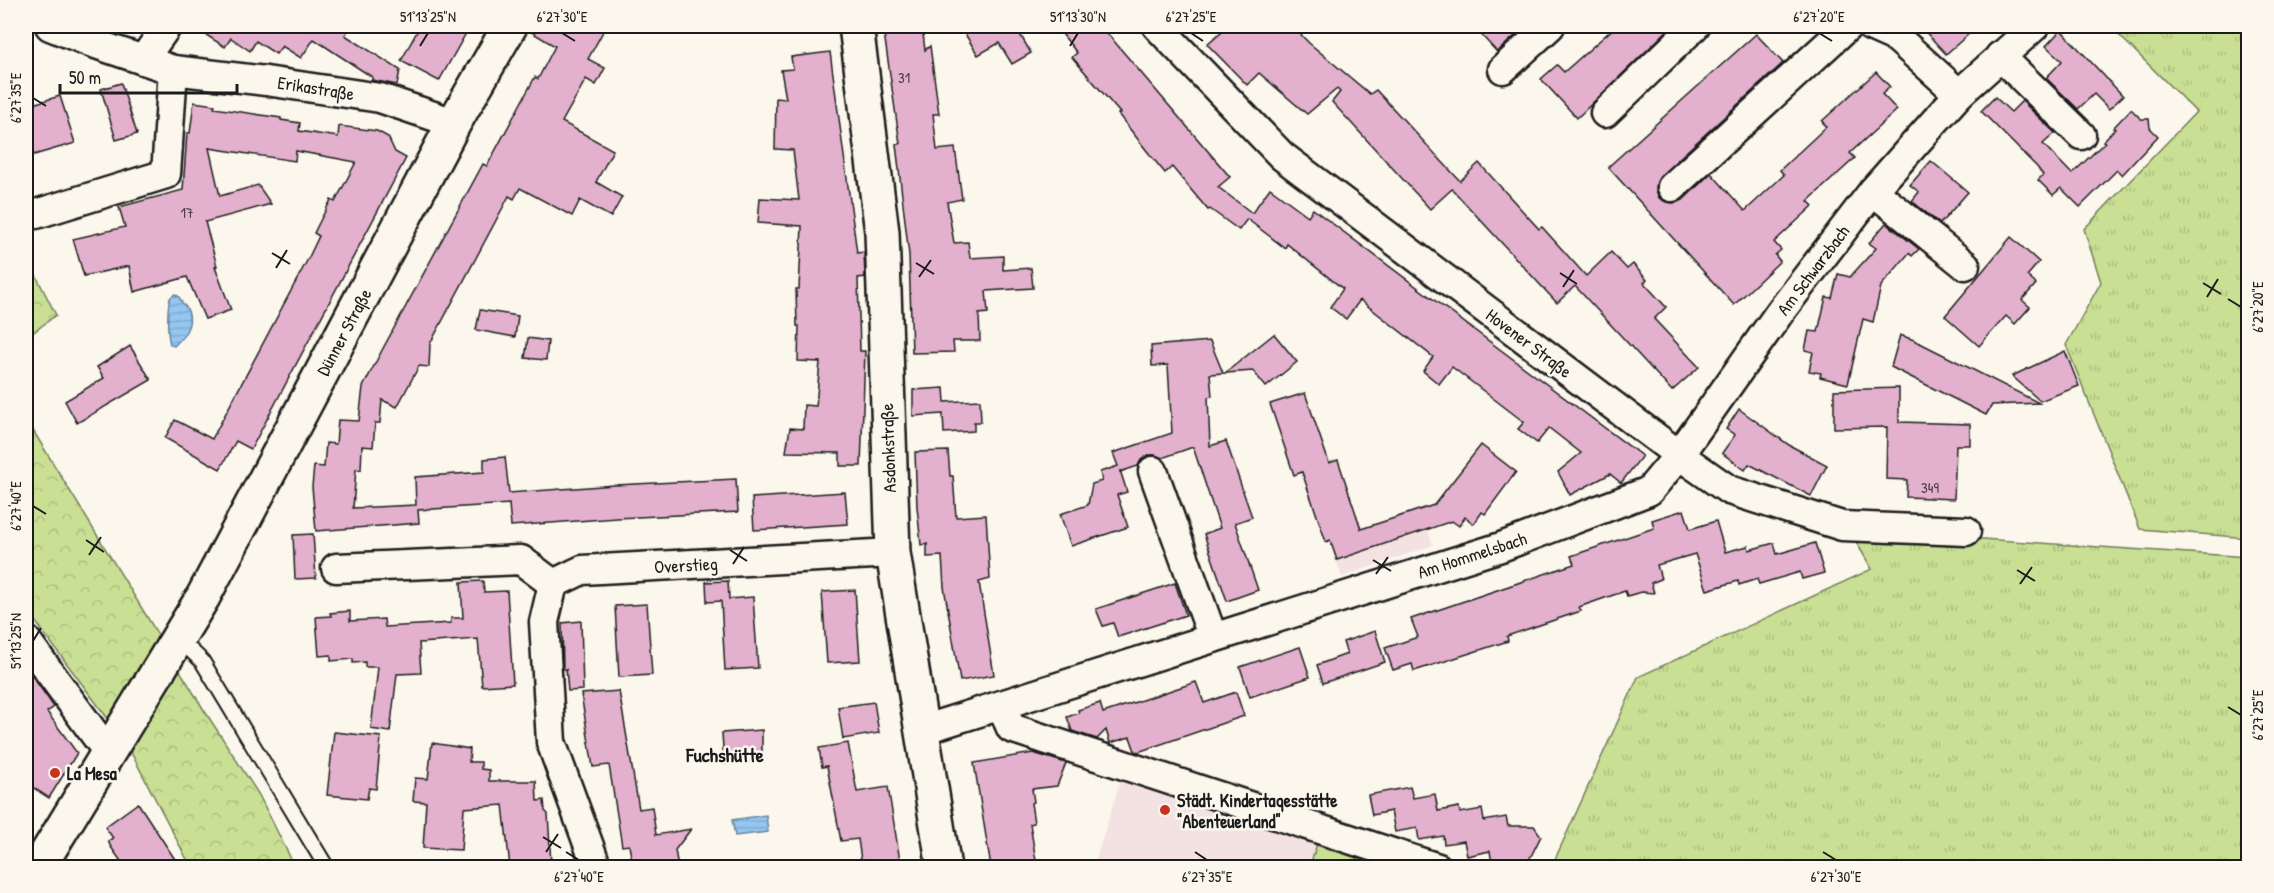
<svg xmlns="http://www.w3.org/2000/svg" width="2274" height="893" font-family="'Patrick Hand',sans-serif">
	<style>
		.built { fill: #f4e2e3 }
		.grass { fill: url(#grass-tufts); stroke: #727e58; stroke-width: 1.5 }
		.forest { fill: url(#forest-crowns); stroke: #727e58; stroke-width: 1.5 }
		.water { fill: url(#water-rules); stroke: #65829c; stroke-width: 1.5 }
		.building { fill: #e3b1ce; stroke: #1c1c1c; stroke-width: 1.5 }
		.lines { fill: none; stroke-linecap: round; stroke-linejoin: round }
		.service-casing { stroke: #1c1c1c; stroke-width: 18 }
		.minor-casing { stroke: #1c1c1c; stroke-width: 33 }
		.tertiary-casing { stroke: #1c1c1c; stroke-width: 38 }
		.service { stroke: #fbf7ec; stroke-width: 14 }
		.minor { stroke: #fbf7ec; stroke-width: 28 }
		.tertiary { stroke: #fbf7ec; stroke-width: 33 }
		.ticks { fill: none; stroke: #1c1c1c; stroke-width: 2 }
		.poi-dot { fill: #c8321e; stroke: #fbf7ec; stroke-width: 2 }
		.labels { text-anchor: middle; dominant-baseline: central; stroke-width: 5; stroke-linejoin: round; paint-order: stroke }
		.number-label { font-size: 15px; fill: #4e4148 }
		.street-label { font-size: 18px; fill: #1c1c1c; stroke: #fbf7ec }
		.poi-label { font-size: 18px; font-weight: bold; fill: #1c1c1c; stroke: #fbf7ec; text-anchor: start }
		.neighbourhood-label { font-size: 20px; font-weight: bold; fill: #1c1c1c; stroke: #fbf7ec }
		.neatline { fill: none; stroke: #1c1c1c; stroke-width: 2 }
		.ticks-label { font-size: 15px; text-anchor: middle; fill: #1c1c1c }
	</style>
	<defs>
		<pattern id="grass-tufts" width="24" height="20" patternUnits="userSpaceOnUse" patternTransform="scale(1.5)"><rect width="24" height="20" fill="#c9df94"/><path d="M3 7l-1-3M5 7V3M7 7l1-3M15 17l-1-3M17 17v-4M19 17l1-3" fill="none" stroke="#acbf7f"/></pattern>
		<pattern id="forest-crowns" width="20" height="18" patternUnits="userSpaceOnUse" patternTransform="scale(1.5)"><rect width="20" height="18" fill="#c9df94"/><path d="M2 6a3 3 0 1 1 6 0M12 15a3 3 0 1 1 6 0" fill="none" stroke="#acbf7f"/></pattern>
		<pattern id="water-rules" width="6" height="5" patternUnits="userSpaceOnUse" patternTransform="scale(1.5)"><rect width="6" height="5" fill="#95c6f1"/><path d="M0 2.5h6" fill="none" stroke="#80aace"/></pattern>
	</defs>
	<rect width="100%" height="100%" fill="#fbf7ec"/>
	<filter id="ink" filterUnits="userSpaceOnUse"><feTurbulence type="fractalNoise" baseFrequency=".0167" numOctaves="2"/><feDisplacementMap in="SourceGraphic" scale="12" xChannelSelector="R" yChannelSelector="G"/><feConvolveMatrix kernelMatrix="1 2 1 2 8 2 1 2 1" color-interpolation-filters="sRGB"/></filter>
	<g filter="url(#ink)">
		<!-- built -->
		<g class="built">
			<polygon points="1420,508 1433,545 1342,577 1329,540"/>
			<polygon points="1121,779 1318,841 1309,867 1093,868"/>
		</g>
		<!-- grass -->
		<g class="grass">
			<polygon points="2110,26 2248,26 2248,538 2140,529 2066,345 2101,282 2084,229 2196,112"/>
			<polygon points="1849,530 2248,557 2248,867 1551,868 1638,677 1872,569"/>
			<polygon points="1318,841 1370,856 1373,867 1309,868"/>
		</g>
		<!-- forest -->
		<g class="forest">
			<polygon points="26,256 56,315 26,338"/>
			<polygon points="26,419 204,710 259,795 295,867 191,867 126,743 26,609"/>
		</g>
		<!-- water -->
		<g class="water">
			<path d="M175,294c7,4 6,10 11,13 9,15 -1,29 -12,39l-4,-2c-3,-10 -3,-35 0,-46z"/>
			<polygon points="766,815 768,832 735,836 732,820"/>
		</g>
		<!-- building -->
		<g class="building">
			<polygon points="192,26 351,26 345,35 400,70 397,85 372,80 372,77 314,39 301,58 282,46 276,54 256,41 250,51 231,38 225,47"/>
			<polygon points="420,26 470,26 439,81 401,61"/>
			<polygon points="529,26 606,26 588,59 605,68 596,85 586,79 562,122 613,150 596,182 622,197 611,217 580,200 572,216 520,188 514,199 509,196 430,344 429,367 419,366 397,407 382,400 380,423 375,423 373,447 362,446 361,470 356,469 353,508 416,505 415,477 484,472 484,459 505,457 509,493 615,485 736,479 738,512 617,518 511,526 509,504 418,510 419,523 316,531 312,487 314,466 324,467 326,443 336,444 338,420 359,421 363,387 380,354 483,164 487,166 535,77 538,79 555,46 528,30"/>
			<polygon points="883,26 922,26 925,50 930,46 939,114 933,114 937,150 955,148 962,199 947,202 954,243 968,242 970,258 1003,256 1003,270 1031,268 1033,288 986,291 988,313 979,314 980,341 953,341 954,352 912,353 909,255 896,144 900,144"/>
			<polygon points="960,26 1027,26 1018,31 1031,53 1012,64 999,43 978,55"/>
			<polygon points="1056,26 1101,26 1230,177 1218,187 1252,213 1270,188 1308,216 1313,209 1642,456 1621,483 1610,474 1570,495 1558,472 1581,453 1549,428 1537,443 1518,429 1524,422 1452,367 1439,384 1423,371 1433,357 1360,300 1346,319 1330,307 1343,289 1287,244 1285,248 1247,219 1239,230 1210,209 1208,210 1172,167 1165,173 1151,156 1118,114 1120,113 1072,57 1077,53"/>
			<polygon points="1228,26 1292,26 1309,43 1370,94 1376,90 1460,181 1479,163 1539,229 1542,227 1586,276 1611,252 1627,269 1633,264 1647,280 1644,283 1666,307 1654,319 1699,367 1672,391 1575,286 1557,303 1452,189 1430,209 1332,102 1340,92 1337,89 1307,114 1259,73 1247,85 1207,44"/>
			<polygon points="1473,26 1526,26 1497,52"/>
			<polygon points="1616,26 1672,26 1577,118 1541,79 1557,65 1564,72"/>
			<polygon points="1920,26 1978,26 1946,54"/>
			<polygon points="2061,30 2123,96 2109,109 2094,94 2078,109 2046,78 2062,61 2046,46"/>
			<polygon points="1756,34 1783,63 1661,175 1657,182 1656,190 1659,198 1666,202 1675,203 1683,200 1711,173 1745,211 1784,175 1780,170 1826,127 1822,121 1876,72 1890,87 1882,94 1897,110 1850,153 1855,158 1808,201 1813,206 1774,242 1781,250 1775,255 1780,261 1734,305 1608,167"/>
			<polygon points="830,52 857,253 864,252 865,277 858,278 860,351 865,351 861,466 840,466 840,453 786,452 790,428 803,429 804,405 816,406 820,362 798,361 799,326 797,326 796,289 799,289 802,226 758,223 760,198 799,200 793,150 775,149 776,98 786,99 781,70 793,69 791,57"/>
			<polygon points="121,83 137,134 116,140 101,89"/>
			<polygon points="60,96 75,143 34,155 26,127 26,106"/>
			<polygon points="1995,97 2011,112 2022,101 2055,133 2043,144 2072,174 2105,142 2103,141 2115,129 2113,128 2131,109 2141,119 2149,119 2150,128 2158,136 2122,175 2117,170 2080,207 2061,188 2053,195 2038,180 2043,175 2037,167 1981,111"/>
			<polygon points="194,102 215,105 214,108 281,118 281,120 300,123 299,131 338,137 339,126 377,131 388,137 395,152 406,158 251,449 236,441 220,469 165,438 175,420 212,439 309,257 319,236 314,233 321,219 331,200 335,202 356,162 296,151 295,161 209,148 220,196 258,185 271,204 205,222 217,266 215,267 231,310 205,319 187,277 134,292 129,266 84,276 73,239 125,227 119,207 183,190 187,133 190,133"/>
			<polygon points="1931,161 1968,192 1940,224 1912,201 1919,192 1910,185"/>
			<polygon points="1886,223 1919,249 1912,256 1909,253 1881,286 1873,322 1863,319 1848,384 1820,377 1821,373 1809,371 1813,352 1805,350 1809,331 1818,332 1826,297 1832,298 1838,274 1850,277 1876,248 1869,243"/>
			<polygon points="2011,237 2039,262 2027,276 2036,284 2022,300 2030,307 2015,324 2006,316 1979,346 1945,316"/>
			<polygon points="480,310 518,316 515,337 476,330"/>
			<polygon points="1274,334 1297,362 1266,387 1253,371 1225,373"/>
			<polygon points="1900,335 1914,340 2039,403 1992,405 1986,415 1891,367"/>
			<polygon points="528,338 548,341 546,360 525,358"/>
			<polygon points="1210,341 1223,373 1210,374 1212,396 1208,397 1210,446 1226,441 1244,494 1252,517 1235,523 1258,590 1227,601 1204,534 1220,528 1193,447 1162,458 1155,455 1148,455 1141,460 1138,466 1120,472 1120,470 1127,492 1117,495 1128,527 1071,546 1060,514 1088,505 1092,484 1102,481 1100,472 1118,466 1113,453 1172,433 1168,365 1152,366 1151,346"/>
			<polygon points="130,346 151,380 77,423 65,401 104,378 97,367"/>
			<polygon points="2065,351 2079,386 2040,401 2012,376"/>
			<polygon points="944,388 945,402 980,400 981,422 974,422 974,431 944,433 943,414 913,416 913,390"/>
			<polygon points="1899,388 1899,422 1970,424 1970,445 1956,445 1954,499 1906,497 1907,480 1886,479 1887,427 1834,428 1834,390"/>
			<polygon points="1305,393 1329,463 1338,460 1361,529 1434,505 1481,445 1516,472 1485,514 1482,512 1474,524 1465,517 1459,526 1452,521 1337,560 1330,540 1326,542 1302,472 1294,475 1270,404"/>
			<polygon points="1739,409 1789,445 1827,465 1811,496 1749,464 1745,470 1722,453 1735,435 1726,429"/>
			<polygon points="948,451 950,476 953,476 956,517 986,515 990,579 979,582 994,675 960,681 944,587 942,556 927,557 927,544 921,545 917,507 915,452"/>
			<polygon points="845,492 848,524 754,530 752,498"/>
			<polygon points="1684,510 1690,529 1716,521 1725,552 1748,546 1749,550 1774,543 1777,554 1815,543 1824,573 1802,579 1800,572 1759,584 1757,579 1739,585 1738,581 1707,590 1695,554 1657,565 1661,579 1651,583 1654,593 1641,592 1627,596 1625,591 1579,607 1581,611 1507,636 1508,641 1414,671 1412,664 1393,670 1385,648 1418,637 1411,619 1574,564 1571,556 1654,528 1652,520"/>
			<polygon points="313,534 316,578 295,579 293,535"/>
			<polygon points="483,581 484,592 507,591 513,684 482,686 478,639 419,643 421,673 397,674 390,732 371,729 378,667 365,667 365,662 353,663 353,659 331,661 331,655 319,656 316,617 331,616 330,613 350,611 350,621 384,619 385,627 451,623 451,618 463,618 461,582"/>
			<polygon points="728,581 729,599 753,597 758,668 725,670 721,601 707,602 706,582"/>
			<polygon points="1175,583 1186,615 1118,637 1113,623 1103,626 1096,609"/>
			<polygon points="855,590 860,661 827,663 822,592"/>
			<polygon points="647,604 652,675 619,677 615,606"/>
			<polygon points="581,621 583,690 568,691 566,669 563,669 562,623"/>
			<polygon points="1375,631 1385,662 1323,683 1317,665 1347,654 1343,642"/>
			<polygon points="1300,647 1310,677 1250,697 1240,667"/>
			<polygon points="26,667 54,707 47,712 77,753 49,798 26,783"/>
			<polygon points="1196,682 1204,703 1236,692 1244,716 1138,752 1135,751 1130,737 1110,743 1106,730 1097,739 1072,731 1067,717 1079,713 1078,710 1100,703 1103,713"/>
			<polygon points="619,691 639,809 652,807 656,835 691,829 675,850 678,867 648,867 648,864 633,867 629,845 622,846 609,765 593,767 581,694"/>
			<polygon points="874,702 879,733 843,739 838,707"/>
			<polygon points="762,730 762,761 724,764 722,733"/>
			<polygon points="334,732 381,737 376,789 369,788 367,799 327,795"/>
			<polygon points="432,743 470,749 469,762 481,762 481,769 489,770 489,781 536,781 537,801 544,800 545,811 548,814 551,864 510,867 503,805 464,808 461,850 423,848 426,802 413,801 415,778 428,779"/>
			<polygon points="848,743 857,792 888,787 901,867 862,867 858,839 841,841 827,766 822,767 819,748"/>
			<polygon points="1033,753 1066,763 1057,786 1032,789 1034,802 1031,803 1034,823 1030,824 1037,867 991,867 974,763"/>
			<polygon points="1410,787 1413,798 1435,794 1438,811 1459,807 1460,813 1482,809 1484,821 1506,817 1508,826 1534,826 1541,836 1527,864 1516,859 1492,864 1490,851 1467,856 1464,841 1444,844 1443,836 1419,840 1417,828 1395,832 1391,811 1372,815 1368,795"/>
			<polygon points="138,803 161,838 180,867 125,867 111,847 108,841 113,838 105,827"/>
		</g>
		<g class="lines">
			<defs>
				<polyline id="service" points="179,639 202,661 327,868"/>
				<g id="minor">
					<polyline points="50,26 90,42 173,70 266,81 380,98 454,123"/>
					<polyline points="1157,26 1282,156 1679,455 1729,490 1842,526 1966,531"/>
					<polyline points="1870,26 1897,38 1959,94"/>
					<polyline points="2000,56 2081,135"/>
					<polyline points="143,60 167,26"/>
					<polyline points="1503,69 1550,26"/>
					<polyline points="1605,113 1695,26"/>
					<polyline points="1672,187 1848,26"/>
					<polyline points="1873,191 1965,265"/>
					<polyline points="36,214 166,174 173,70"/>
					<polyline points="1153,471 1213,638"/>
					<polyline points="336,568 521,560 553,584"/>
					<polyline points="26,640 107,751"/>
					<polyline points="1001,705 1011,728 1438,868"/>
					<polyline points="922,730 1501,547 1649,491 1679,455 1780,312 1873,191 1959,94 2035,26"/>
					<polyline points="597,868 551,742 544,622 553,584 582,570 893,553"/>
				</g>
				<g id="tertiary">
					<polyline points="856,26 882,232 893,553 944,868"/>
					<polyline points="38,868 203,597 454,123 510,26"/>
				</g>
			</defs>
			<!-- service casing -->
			<use href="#service" class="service-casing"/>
			<!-- minor casing -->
			<use href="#minor" class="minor-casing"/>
			<!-- tertiary casing -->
			<use href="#tertiary" class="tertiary-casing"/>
			<!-- service -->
			<use href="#service" class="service"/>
			<!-- minor -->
			<use href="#minor" class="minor"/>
			<!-- tertiary -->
			<use href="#tertiary" class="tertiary"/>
		</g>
	</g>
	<!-- ticks -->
	<path class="ticks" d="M562,33l13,8M1191,33l12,8M1819,33l13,8M420,46l8,-13M1070,46l8,-13M33,98l13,8M272,253l18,11M916,263l18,11M276,268l11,-18M1560,273l17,11M919,277l12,-17M2203,283l18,11M1563,287l11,-17M2207,297l11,-18M2228,299l13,8M33,506l13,8M86,540l18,12M730,550l17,11M89,555l12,-18M1373,560l18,11M733,564l11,-17M2017,570l18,11M1376,574l12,-17M2020,584l12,-17M33,641l8,-13M2228,707l13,8M543,837l18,11M546,852l12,-18M566,852l13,8M1195,852l12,8M1823,852l13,8"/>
	<!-- markers -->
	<g class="poi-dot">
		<circle cx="55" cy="773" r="6"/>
		<circle cx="1165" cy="810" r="6"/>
	</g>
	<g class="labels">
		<!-- number labels -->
		<g class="number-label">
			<text x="904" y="77">31</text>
			<text x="187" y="212">17</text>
			<text x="1930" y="487">349</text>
		</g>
		<!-- street labels -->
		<g class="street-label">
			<text transform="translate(316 88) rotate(9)">Erikastraße</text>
			<text transform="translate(1813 270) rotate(-53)">Am Schwarzbach</text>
			<text transform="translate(344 332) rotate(-62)">Dünner Straße</text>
			<text transform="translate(1529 343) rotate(37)">Hovener Straße</text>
			<text transform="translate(888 448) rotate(-92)">Asdonkstraße</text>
			<text transform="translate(1472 555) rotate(-18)">Am Hommelsbach</text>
			<text transform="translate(686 565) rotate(-3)">Overstieg</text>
		</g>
		<!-- poi labels -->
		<g class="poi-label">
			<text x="67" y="773">La Mesa</text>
			<text x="1177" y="800">Städt. Kindertagesstätte<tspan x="1177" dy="21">"Abenteuerland"</tspan></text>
		</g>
		<!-- neighbourhood labels -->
		<g class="neighbourhood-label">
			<text x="725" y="754">Fuchshütte</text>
		</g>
	</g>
	<!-- margin -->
	<rect width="2274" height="893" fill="none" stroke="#fbf7ec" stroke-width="66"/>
	<!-- scale -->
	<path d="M60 84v9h177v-9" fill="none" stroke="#1c1c1c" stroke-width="3"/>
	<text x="69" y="84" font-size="18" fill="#1c1c1c" stroke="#fbf7ec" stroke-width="4.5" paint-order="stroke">50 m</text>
	<rect x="33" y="33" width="2208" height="827" class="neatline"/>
	<g class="ticks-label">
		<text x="428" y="22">51°13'25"N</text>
		<text x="562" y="22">6°27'30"E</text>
		<text x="1078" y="22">51°13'30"N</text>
		<text x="1191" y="22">6°27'25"E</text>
		<text x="1819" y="22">6°27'20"E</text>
		<text transform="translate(16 98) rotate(-90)" y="5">6°27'35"E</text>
		<text transform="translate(2258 307) rotate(-90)" y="5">6°27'20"E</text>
		<text transform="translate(16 506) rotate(-90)" y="5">6°27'40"E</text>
		<text transform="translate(16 641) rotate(-90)" y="5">51°13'25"N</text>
		<text transform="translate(2258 715) rotate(-90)" y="5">6°27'25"E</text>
		<text x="579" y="882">6°27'40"E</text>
		<text x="1207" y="882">6°27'35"E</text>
		<text x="1836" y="882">6°27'30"E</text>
	</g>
</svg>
